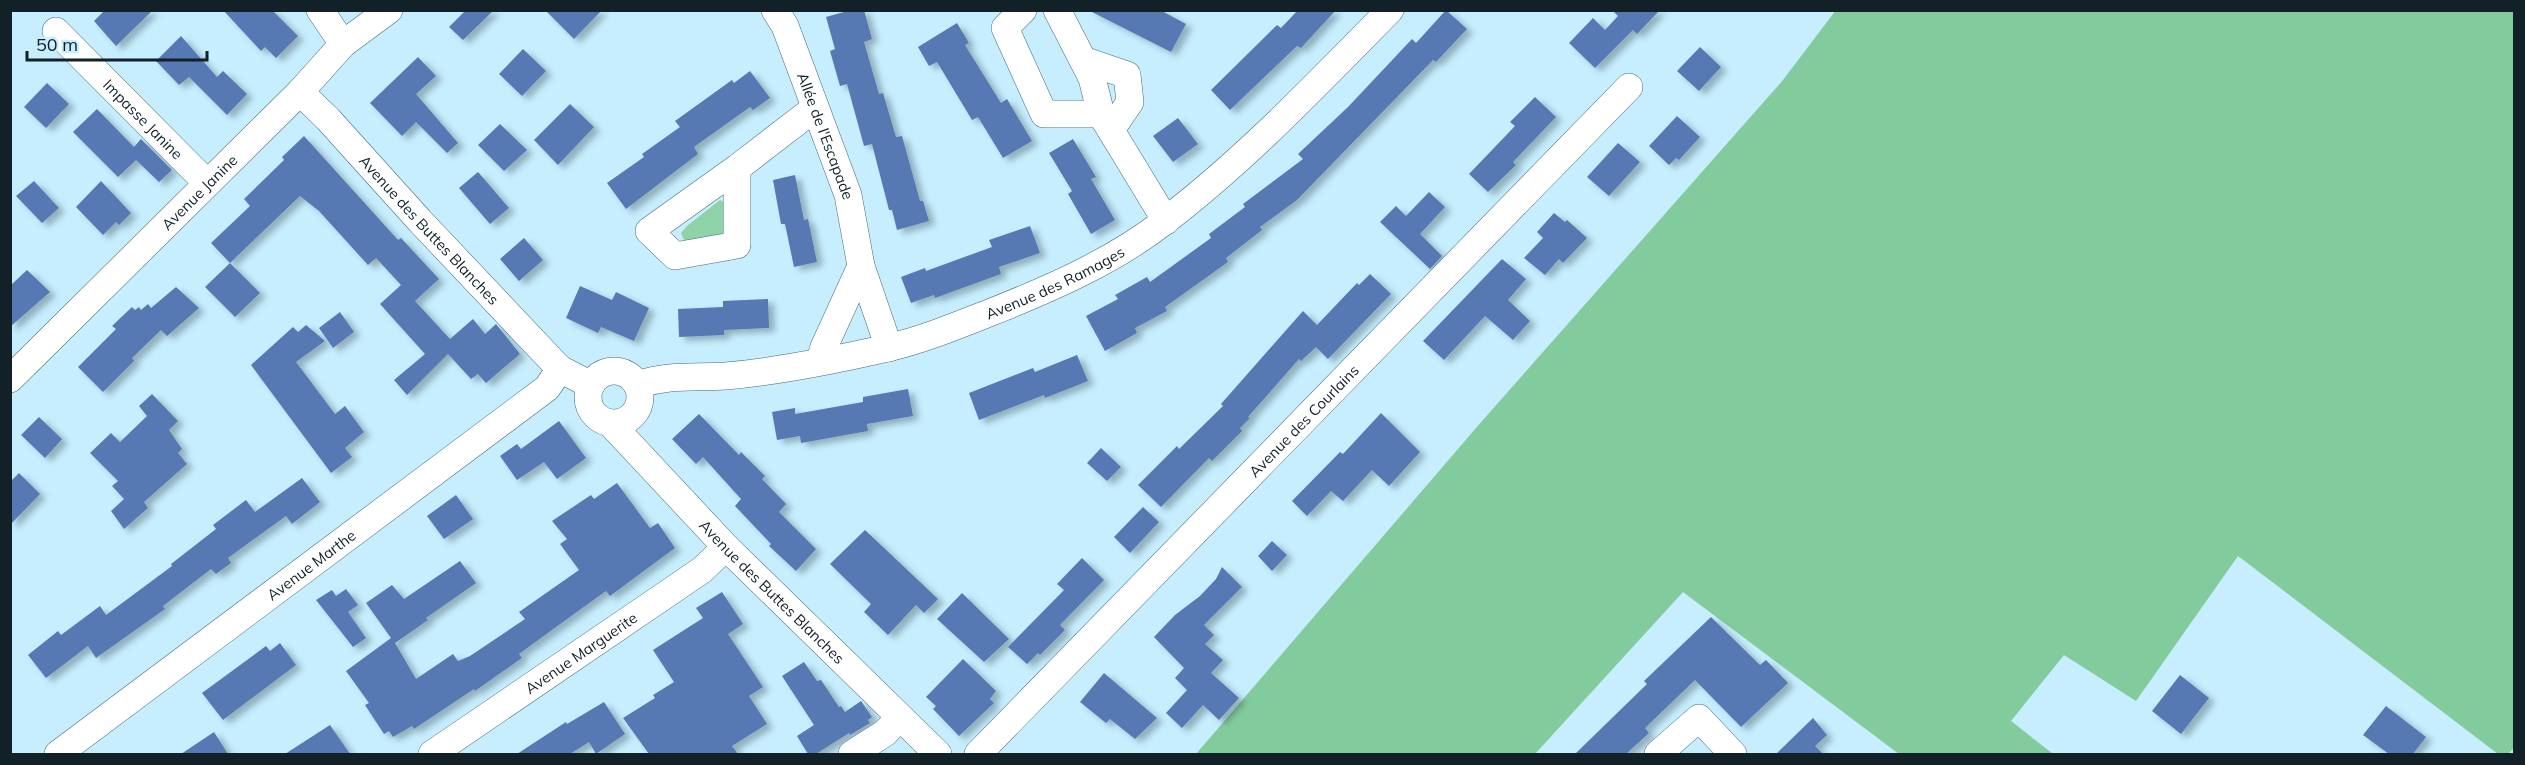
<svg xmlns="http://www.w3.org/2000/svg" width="2525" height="765" font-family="Mulish,sans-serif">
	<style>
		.green { fill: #8dd3a7 }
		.forest { fill: #81cb9d }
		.building { fill: #5678b3; filter: url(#shadow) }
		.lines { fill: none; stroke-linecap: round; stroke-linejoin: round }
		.minor-casing { stroke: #466a79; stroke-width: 28 }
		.minor { stroke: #fff; stroke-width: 27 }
		.labels { text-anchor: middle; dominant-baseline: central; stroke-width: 6; stroke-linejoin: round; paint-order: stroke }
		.street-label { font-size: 15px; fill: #112127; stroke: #c6eeff }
	</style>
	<defs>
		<filter id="shadow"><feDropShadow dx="6" dy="4" stdDeviation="3" flood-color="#0004"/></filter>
	</defs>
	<rect width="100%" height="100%" fill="#c6eeff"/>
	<!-- green -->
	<polygon class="green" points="720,200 725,203 728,237 686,245 681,233 687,226"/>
	<!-- forest -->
	<polygon class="forest" points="1836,10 2514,11 2514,748 2508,754 2498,754 2238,556 2136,701 2064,655 2011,721 2053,754 1899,754 1683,592 1535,754 1196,754 1476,428 1783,80"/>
	<!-- building -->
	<g class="building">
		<polygon points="105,10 153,10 116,46 94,21"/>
		<polygon points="223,10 272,10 298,36 276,58 265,47 261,51"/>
		<polygon points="466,10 494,10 463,40 449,27"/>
		<polygon points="545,10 602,10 574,39"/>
		<polygon points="851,10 864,10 872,39 864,42 879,94 883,93 896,137 902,136 920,201 923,201 929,221 897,230 892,210 889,210 872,144 864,146 847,84 840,86 830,51 835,49 826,17"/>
		<polygon points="1088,10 1160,10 1186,24 1171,52"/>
		<polygon points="1298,10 1336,10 1301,48 1297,46 1230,110 1211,90 1277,25 1281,28"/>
		<polygon points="1446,10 1467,29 1436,62 1433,60 1297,200 1260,227 1262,230 1226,258 1228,262 1165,307 1167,311 1135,328 1137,333 1105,351 1086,316 1118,299 1115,295 1147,277 1150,282 1211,238 1209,234 1245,207 1243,204 1303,159 1298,154 1348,107 1412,39 1416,43"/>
		<polygon points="1612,10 1660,10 1637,34 1633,30 1595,68 1569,43 1593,18 1605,30 1618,16"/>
		<polygon points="957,23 969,43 965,45 1001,103 1007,99 1032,141 1003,158 978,117 972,120 937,62 929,66 918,47"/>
		<polygon points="181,36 217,77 223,71 247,94 227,115 189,77 179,85 156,61"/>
		<polygon points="1700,47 1721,67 1699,91 1677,71"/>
		<polygon points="523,49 546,71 522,96 499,74"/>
		<polygon points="418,57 436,76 416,94 458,143 447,153 416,122 402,136 370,103"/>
		<polygon points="750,71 770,98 753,110 750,107 694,147 698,154 626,209 607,183 644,157 642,154 680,127 675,121 732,80 734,83"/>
		<polygon points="47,83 69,104 46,128 24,107"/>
		<polygon points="1535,97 1556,117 1513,162 1516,165 1488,192 1469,174 1515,126 1510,122"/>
		<polygon points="570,104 594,127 558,165 534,140"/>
		<polygon points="97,109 134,147 141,139 172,170 159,182 136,160 118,177 73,132"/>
		<polygon points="1677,116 1700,137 1679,160 1676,158 1669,165 1649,146"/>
		<polygon points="1178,118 1198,144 1173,162 1153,136"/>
		<polygon points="500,124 527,150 504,171 478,145"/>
		<polygon points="304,136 398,240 401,238 439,279 415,301 450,339 473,319 485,334 496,324 520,354 486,383 478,374 471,379 448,354 407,395 394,380 425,354 380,304 401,285 376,258 368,265 319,211 300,196 230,263 211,243 250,206 244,199 284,160 282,157"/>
		<polygon points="1073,139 1096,177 1091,179 1115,220 1091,234 1068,194 1072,191 1049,153"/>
		<polygon points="1618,143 1640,162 1609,196 1587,177"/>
		<polygon points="478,172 509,208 490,224 459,188"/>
		<polygon points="795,175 804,220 808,219 817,262 794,267 785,224 781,224 773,180"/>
		<polygon points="34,181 59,208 42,223 16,196"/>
		<polygon points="101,181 131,213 119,225 116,222 103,235 76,207"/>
		<polygon points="1429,192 1445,207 1420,234 1442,256 1430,269 1380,222 1396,206 1406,216"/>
		<polygon points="1554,213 1565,222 1567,220 1587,238 1563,263 1559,259 1545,275 1524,258 1543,238 1537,232"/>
		<polygon points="1030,226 1040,253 999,267 1001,274 935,298 934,295 911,303 901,277 925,268 926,271 992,247 989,240"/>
		<polygon points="524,238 543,260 519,281 500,259"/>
		<polygon points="1502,259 1526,279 1508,300 1530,321 1513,340 1485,316 1444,360 1423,341"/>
		<polygon points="230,263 260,293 235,317 205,287"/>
		<polygon points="27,270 50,292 10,327 10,286"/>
		<polygon points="1370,274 1391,294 1328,359 1316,347 1301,361 1299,359 1248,417 1250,418 1240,428 1242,431 1212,461 1209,458 1161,507 1138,485 1177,446 1179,449 1223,406 1221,404 1303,311 1317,325 1357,283 1359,285"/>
		<polygon points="580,286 612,300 616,292 649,308 634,341 601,327 598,333 566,318"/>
		<polygon points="176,287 199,308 167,336 161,330 132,358 134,361 103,392 78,367 116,329 112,326 132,307 135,310 139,307 141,310 148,304 151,308"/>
		<polygon points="768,299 769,328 724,330 724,335 679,337 678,309 723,307 723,301"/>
		<polygon points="340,312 354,332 333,348 319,328"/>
		<polygon points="306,325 325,341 296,362 335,414 345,406 364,432 345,448 352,457 331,473 251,365 293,327 298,332"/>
		<polygon points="1077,355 1088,381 1045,398 1044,395 979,420 969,393 1033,368 1035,372"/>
		<polygon points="908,389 913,416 867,424 868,431 801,443 800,436 777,440 772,412 795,408 795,414 863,402 863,397"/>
		<polygon points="152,394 178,421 169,430 182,449 178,453 187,464 144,502 148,508 124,529 111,511 124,499 112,486 118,481 90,453 111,433 120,442 147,416 139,406"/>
		<polygon points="1381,413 1420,452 1389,486 1372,470 1343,501 1331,491 1307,516 1292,501 1340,452 1343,454"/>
		<polygon points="699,414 739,455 741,452 765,476 762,479 786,504 779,512 816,549 796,571 769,546 771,544 735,506 741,499 703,457 696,464 672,439"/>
		<polygon points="39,417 62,439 45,458 21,435"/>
		<polygon points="559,421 586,458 557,479 544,462 517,480 500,456 517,444 521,449"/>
		<polygon points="1101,448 1121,467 1107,481 1087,463"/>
		<polygon points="19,473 40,494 10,525 10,482"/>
		<polygon points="302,478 320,502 292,524 286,516 228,558 231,563 216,574 211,569 163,606 165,609 96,658 88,646 46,678 28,655 58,631 61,635 100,606 106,615 172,566 171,564 216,529 213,525 246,500 255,512"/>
		<polygon points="617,483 650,528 658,523 675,548 610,596 606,591 574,614 519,654 522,658 475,691 474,689 414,729 412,726 393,737 389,731 384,734 365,705 369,703 346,671 391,638 366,603 392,585 404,599 460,561 476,583 426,618 428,620 395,643 416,679 453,654 458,661 470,656 525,619 519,612 579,570 560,544 567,539 552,521 591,495 594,499"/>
		<polygon points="456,495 473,519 444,539 427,516"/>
		<polygon points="1143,507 1159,522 1130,553 1114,537"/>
		<polygon points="865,530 938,599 924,613 916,605 888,635 864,612 871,604 830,564"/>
		<polygon points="1272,541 1287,555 1272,571 1258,556"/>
		<polygon points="1082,558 1104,580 1060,625 1065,630 1040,655 1038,653 1027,664 1008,647 1064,590 1057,584"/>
		<polygon points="1222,567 1242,587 1204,625 1214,635 1205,644 1223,660 1211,673 1239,698 1219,720 1203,705 1182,728 1166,713 1187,690 1175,678 1184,668 1154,637 1175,615 1200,596 1216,579"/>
		<polygon points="346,589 358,605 348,612 366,638 353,647 316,600 332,590 336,596"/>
		<polygon points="722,592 743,624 728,634 763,687 749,696 767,724 732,746 738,754 649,754 623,718 655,698 653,695 674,682 653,650 703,618 696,608"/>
		<polygon points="962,593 1009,639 984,662 937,619"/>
		<polygon points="1711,617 1760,665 1766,660 1788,683 1741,727 1695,680 1645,728 1649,733 1626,754 1575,754 1647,684 1644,681"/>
		<polygon points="280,643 296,665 223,720 202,693 266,646 270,651"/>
		<polygon points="963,659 996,691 990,699 994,703 959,736 933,709 936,706 926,697"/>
		<polygon points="804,662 817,681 821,680 839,707 841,706 845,712 861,701 872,717 868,720 870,723 850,735 849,733 816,754 808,754 797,736 814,725 782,676"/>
		<polygon points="1104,673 1157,718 1135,739 1110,719 1106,723 1080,702"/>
		<polygon points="2180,675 2209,698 2181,734 2152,711"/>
		<polygon points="604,702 625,734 596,754 589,742 570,754 517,754 566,722 567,724"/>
		<polygon points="2386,706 2426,737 2413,754 2389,754 2363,735"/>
		<polygon points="1813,718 1827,735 1815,746 1823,754 1776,754"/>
		<polygon points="330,725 350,754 285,754"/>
		<polygon points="214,732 228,754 181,754"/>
	</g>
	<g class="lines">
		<defs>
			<g id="minor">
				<polyline points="320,10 343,44"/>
				<path id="s1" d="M775,10l10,16 63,169 13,71 28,82"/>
				<polyline points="1023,10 1005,28 1044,114 1101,114"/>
				<polyline points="1057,10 1092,78 1101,114 1166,221"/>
				<path id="s2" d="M56,31l151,152"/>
				<polyline points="1083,60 1127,75 1130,102 1111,130"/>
				<path id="s3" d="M300,92l28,27 92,102 140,148 31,16"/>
				<polyline points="737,168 737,245 675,256 649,231 737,168 815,108"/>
				<polyline points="820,361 824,347 861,266"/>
				<circle cx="614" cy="397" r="26"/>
				<path id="s4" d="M10,379l290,-287 43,-48 46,-34"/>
				<path id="s5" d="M637,385c33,-11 56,-7 89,-9 54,-5 109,-16 161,-28 35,-8 69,-22 102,-35 61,-24 125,-52 176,-92 82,-63 152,-137 225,-211"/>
				<path id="s6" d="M610,423l116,124 212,207"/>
				<path id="s7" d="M58,754l489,-366 13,-19"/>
				<path id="s8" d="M432,754l270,-184 24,-23"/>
				<polyline points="852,754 885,733 899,718"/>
				<path id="s9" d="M978,754l651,-667"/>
				<polyline points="1658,754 1699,718 1733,754"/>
			</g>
		</defs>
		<!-- minor casing -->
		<use href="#minor" class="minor-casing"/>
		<!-- minor -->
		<use href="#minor" class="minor"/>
	</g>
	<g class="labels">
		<!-- street labels -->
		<g class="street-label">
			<text stroke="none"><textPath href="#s2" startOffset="124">Impasse Janine</textPath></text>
			<text stroke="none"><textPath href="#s1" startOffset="136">Allée de l'Escapade</textPath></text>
			<text stroke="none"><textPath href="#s4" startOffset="266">Avenue Janine</textPath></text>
			<text stroke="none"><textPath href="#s3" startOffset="189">Avenue des Buttes Blanches</textPath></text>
			<text stroke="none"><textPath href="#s5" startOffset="434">Avenue des Ramages</textPath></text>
			<text stroke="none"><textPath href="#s9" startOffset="466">Avenue des Courlains</textPath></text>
			<text stroke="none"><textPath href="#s7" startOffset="316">Avenue Marthe</textPath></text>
			<text stroke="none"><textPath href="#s6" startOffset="234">Avenue des Buttes Blanches</textPath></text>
			<text stroke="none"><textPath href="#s8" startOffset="180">Avenue Marguerite</textPath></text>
		</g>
	</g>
	<!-- border -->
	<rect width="2525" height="765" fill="none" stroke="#112127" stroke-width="24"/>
	<!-- scale -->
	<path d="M27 51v9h180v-9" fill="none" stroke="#112127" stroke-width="3"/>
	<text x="36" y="51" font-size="18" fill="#112127" stroke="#c6eeff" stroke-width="4.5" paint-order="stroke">50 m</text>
</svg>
